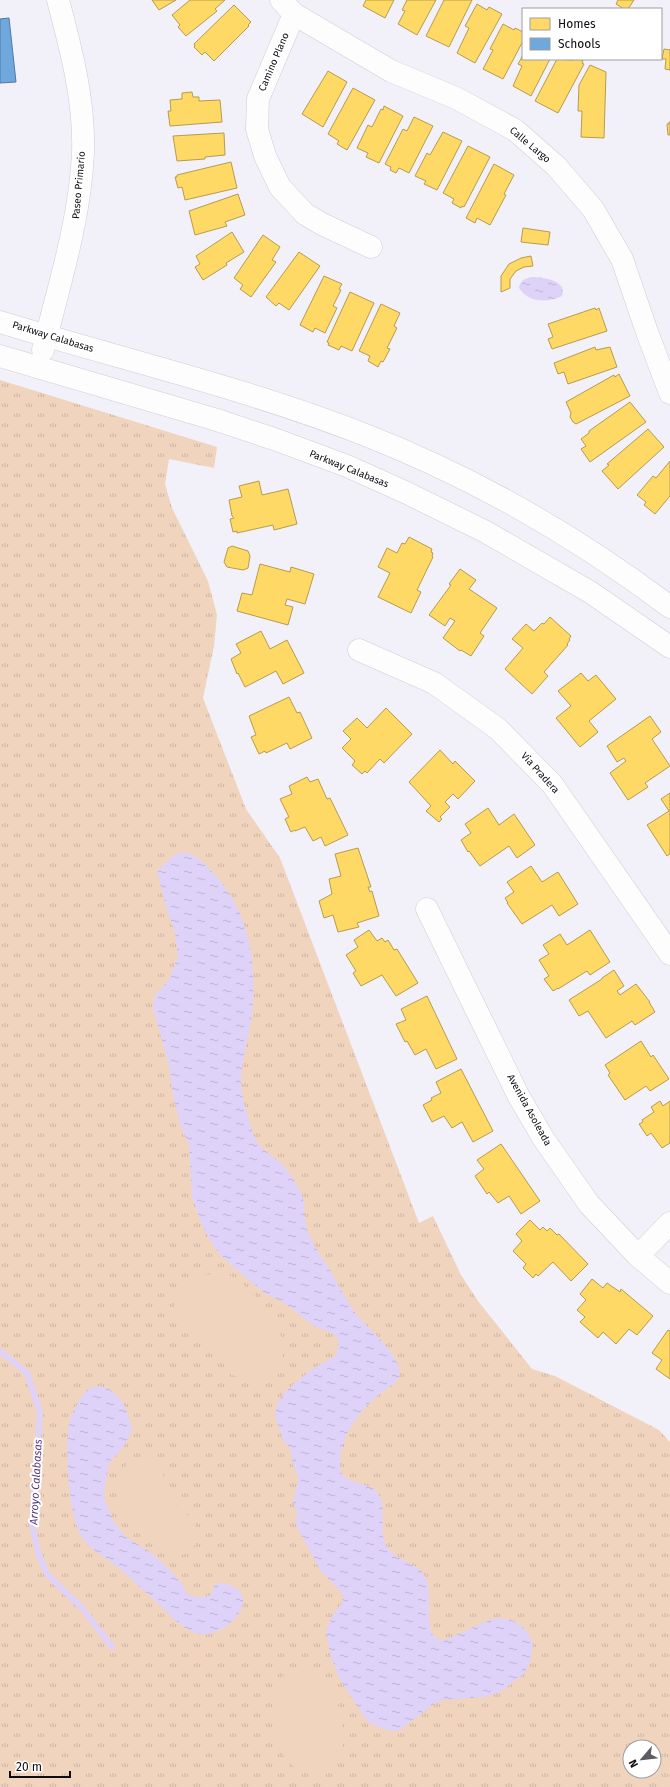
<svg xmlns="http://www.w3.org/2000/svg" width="670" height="1787" font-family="'Fira Sans',sans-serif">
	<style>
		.grass { fill: url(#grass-tufts); fill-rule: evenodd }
		.pitch { fill: #f0d4be }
		.water { fill: url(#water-ripples) }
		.homes { fill: #ffd966; stroke: #b79c4d }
		.schools { fill: #6fa8dc; stroke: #52799f }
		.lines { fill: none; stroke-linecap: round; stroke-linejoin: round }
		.stream { stroke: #ded2f8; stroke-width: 6 }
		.minor-casing { stroke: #cfced4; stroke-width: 23 }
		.minor { stroke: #fdfdfe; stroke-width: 22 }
		.labels { text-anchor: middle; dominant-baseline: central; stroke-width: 4; stroke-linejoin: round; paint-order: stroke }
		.street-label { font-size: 10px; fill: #0e0c12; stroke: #fff }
		.water-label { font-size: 11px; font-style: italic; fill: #52357e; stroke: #fff }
	</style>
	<defs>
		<pattern id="grass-tufts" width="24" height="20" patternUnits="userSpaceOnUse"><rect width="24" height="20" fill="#f0d4be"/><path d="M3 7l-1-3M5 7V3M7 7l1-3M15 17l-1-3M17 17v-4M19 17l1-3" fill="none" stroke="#cdb5a2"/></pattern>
		<pattern id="water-ripples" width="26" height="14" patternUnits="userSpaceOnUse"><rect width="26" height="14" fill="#ded2f8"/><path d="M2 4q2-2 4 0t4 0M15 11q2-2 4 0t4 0" fill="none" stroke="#bdb3d4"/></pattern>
	</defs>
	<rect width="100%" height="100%" fill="#f2f0f9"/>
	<!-- grass -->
	<path class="grass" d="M0,380l217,67 -3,21 -45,-9 -4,25 7,24 36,73 9,34 -3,31 -11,52 43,111 34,49 139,365 14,-7 28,59 17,26 54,68 23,7 104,54 11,12v345h-670zM630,1747h24v24h-24z"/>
	<!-- pitch -->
	<g class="pitch">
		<path d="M224,1273l13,6 25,23 17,26 3,13v21l-7,10 -11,8 -10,3 -22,-8 -15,-21 -26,-21 -16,-26 -3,-13c14,-19 30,-19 52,-21z"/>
		<path d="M144,1458c23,5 19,27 28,42 7,10 20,16 24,27 6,17 -8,31 -24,28 -8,-1 -16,-10 -23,-14 -9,-7 -21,-15 -28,-24 -10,-14 -2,-41 6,-54z"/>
		<path d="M293,1671c40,1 48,31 50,66 2,46 -39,50 -62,15 -7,-11 -3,-26 -6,-39 -1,-5 -5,-11 -5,-17 0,-14 11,-20 23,-25z"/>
	</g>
	<!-- water -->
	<g class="water">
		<path d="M531,277c11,0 37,3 31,19 -15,7 -33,7 -43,-8 1,-8 6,-9 12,-11z"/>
		<path d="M183,852c14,2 24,14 33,24 34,37 41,89 36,138 -3,21 -11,49 -11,70 0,10 4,23 7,32 2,9 5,20 10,27 6,9 18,14 25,22 6,7 11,15 16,23 7,12 4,24 7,37 3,14 14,29 22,42 8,14 17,30 26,44 11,16 50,45 45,65 -2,8 -11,11 -17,16 -22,18 -41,41 -42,71 -1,25 27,16 37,29 12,16 0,39 10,55 10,14 26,14 35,25 17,19 -6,68 23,68l44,-20 11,-2 11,2 9,4 8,9 5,11 -2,14 -6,15 -25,19 -15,5 -41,3 -10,4 -34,26 -9,1 -20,-7 -7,-7 -25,-39 -9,-24 -4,-23 6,-15 10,-13 1,-6 -3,-6 -20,-21 -21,-39 -3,-8 1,-12 -4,-8 6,-25 -6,-13 -3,-17 -7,-8 -8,-24 3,-15 10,-12 24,-20 24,-13 3,-15 -7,-8 -18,-7 -32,-25 -15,-6 -16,-13 -31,-27 -11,-16 -7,-14 -10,-28 -3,-53 -8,-17 -8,-31 -4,-31 -16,-57 2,-13 13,-14 10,-24 -3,-25 -7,-18 -11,-43 17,-16z"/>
		<path d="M100,1386c21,4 28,25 32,44l-8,16 -15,17 -4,22 -1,13 3,7 7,17 12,15 24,15 18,16 16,18 1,6c8,5 16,7 26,3l3,-10c7,-3 14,-2 20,2 27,17 -13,52 -35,47 -20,-5 -33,-24 -48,-37 -10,-8 -19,-18 -29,-26 -13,-12 -28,-18 -39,-32 -15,-20 -19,-96 -13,-119 1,-5 12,-25 16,-29 4,-4 9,-4 14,-5z"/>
	</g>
	<!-- homes -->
	<g class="homes">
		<polygon points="152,0 176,0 159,10"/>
		<polygon points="190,0 225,0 215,9 217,11 186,36 178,27 180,25 172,15"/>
		<polygon points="366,0 394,0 385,18 363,6"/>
		<polygon points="407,0 436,0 417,35 398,24 405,11 402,10"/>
		<polygon points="444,0 472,0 449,47 426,36"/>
		<polygon points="618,0 634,0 628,9 624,9 616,4"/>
		<polygon points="477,4 487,10 489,7 502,14 475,63 457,53 469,28 465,26"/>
		<polygon points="234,5 251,22 248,25 249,26 214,61 205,52 202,55 194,47 195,46 194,44"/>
		<polygon points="503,24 514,30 515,28 523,32 523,41 503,79 483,69 493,50 490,49"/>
		<polygon points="664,49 670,50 670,70 665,69 666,59 662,59"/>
		<polygon points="523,55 523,59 550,59 531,96 513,86 522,66 518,64"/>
		<polygon points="557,59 571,60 580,59 583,61 582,63 584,64 558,113 535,101"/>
		<polygon points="590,65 606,72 604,138 581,137 582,111 578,111 579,85"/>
		<polygon points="328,71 347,82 323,127 302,114"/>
		<polygon points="353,88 375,100 347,150 337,144 339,141 328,134"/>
		<polygon points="192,92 193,97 199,97 199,101 220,100 222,122 170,126 168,111 171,111 170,100 182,99 182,93"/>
		<polygon points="384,106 403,116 379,163 366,157 368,153 357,148 368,125 372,127 381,109 383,110"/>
		<polygon points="414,117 433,126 409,173 399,168 396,173 390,170 391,167 385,164 403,129 407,131"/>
		<polygon points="669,122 670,122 670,135 668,135 667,124 669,124"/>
		<polygon points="443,132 462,141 437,190 424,184 426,181 415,176 427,153 430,155"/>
		<polygon points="224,133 225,155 205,157 205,159 177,161 173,136"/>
		<polygon points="468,146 490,157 464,207 462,206 461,208 452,203 454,199 443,193"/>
		<polygon points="231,162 237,188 185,200 182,187 178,188 175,177 177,177 177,175"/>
		<polygon points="494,164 514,175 504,194 506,195 490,225 477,218 475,223 466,218"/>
		<polygon points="238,194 245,215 225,222 227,226 195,235 189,211"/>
		<polygon points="523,228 550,232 548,245 521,242"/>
		<polygon points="232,232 244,252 226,263 227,265 203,280 195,267 200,264 196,256"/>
		<polygon points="263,235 280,247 272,260 276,262 251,297 240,289 243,285 234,278"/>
		<polygon points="299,252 320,266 289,310 279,303 276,306 266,297"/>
		<polygon points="531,256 533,266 524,267 516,271 510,279 510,288 501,292 501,276 509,264 521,258"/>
		<polygon points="324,276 342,284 339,289 341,290 333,306 337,308 325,333 315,328 313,332 300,325"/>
		<polygon points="350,292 374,303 352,351 341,346 339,350 328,345 329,343 327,342"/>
		<polygon points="381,304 400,313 394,326 397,328 387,348 390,349 383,362 381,361 378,367 368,361 370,356 359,351"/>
		<polygon points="595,308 596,310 599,308 607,331 552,349 548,339 553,337 548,324"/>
		<polygon points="595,347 596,350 610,347 617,367 568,384 564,372 558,374 554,363"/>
		<polygon points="619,374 630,396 576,424 573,422 570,417 571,413 566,402 614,375 615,377"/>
		<polygon points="630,402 646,422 590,462 581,449 586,446 581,439 589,433 589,431"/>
		<polygon points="648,429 664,447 618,489 602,471 609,465 607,464"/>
		<polygon points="670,461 670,496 655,514 644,505 646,502 637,495 653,476 656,478"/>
		<polygon points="259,481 262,495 288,489 297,524 274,530 273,525 237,533 237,531 233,532 230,519 234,518 232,516 229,500 242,497 239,486"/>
		<polygon points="409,537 432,549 431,552 433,553 432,556 433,557 417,590 421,592 411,613 378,597 390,573 378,567 387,548 397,553 402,543 405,544"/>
		<polygon points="232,546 248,551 250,556 248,568 243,570 227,567 224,562 228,548"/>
		<polygon points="260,564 290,572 291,567 314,574 305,604 287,599 285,605 293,607 288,625 237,611 242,593 252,595"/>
		<polygon points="460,569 476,580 469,589 497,608 480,633 484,636 471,656 461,650 460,651 443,638 455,621 450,618 445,626 429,615 451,585 449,584"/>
		<polygon points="550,617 571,636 569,639 570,640 567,644 568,645 544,672 548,676 532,694 505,669 523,648 512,639 526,624 534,631 542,623 544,624"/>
		<polygon points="261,631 270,649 287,640 304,673 283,684 276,671 245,687 238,673 237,674 231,659 241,653 236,644"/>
		<polygon points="581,673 588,681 596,675 616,699 589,721 598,732 580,747 556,718 571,706 558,691"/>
		<polygon points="289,697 297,713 300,712 312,738 290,749 287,743 266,753 265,751 259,754 251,737 256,735 249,716"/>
		<polygon points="386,708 412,734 384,763 380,759 367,773 365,771 362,774 352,765 355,761 342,748 351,739 343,731 357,718 367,728"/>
		<polygon points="650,716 661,732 652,739 670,766 645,783 648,787 628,800 610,773 626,761 624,758 617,762 607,746"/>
		<polygon points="440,750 453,764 455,761 475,781 458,799 453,794 445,802 450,807 440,817 442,819 439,822 426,811 431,806 409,782"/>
		<polygon points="307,777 310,782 318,779 327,799 330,798 348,835 325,846 321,837 313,841 305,827 295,831 295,830 291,832 285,819 289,817 280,799 292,794 289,786"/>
		<polygon points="670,793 670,854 667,856 647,825 669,811 661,799"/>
		<polygon points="488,808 499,825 514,814 535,845 517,858 509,846 480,866 469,851 468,852 461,840 471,833 465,824"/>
		<polygon points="358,848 371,887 368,887 370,892 372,891 379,916 357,923 359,927 338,932 333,915 324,918 319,901 332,894 329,879 341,876 335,854"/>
		<polygon points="531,866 542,882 558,872 578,904 559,916 552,905 522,924 507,903 508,903 505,898 514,892 507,882"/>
		<polygon points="369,930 377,941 382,938 385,942 388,940 394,950 397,949 418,983 396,996 382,975 361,986 353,973 356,971 346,955 358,947 354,940"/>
		<polygon points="590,930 610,962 590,975 587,971 558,989 558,988 553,991 544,979 549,976 539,960 549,954 543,945 560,934 567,945"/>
		<polygon points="614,970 624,986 617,991 620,995 636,984 650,1002 649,1002 655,1012 635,1025 632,1021 606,1038 588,1011 579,1016 569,1000 602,979 602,978"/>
		<polygon points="427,996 457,1059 436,1069 426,1049 415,1055 407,1041 405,1042 396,1024 406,1020 401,1009"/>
		<polygon points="641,1041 651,1057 653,1055 669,1079 650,1091 646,1086 625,1100 608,1075 610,1073 605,1065"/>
		<polygon points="461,1069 493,1131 473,1142 462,1122 452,1128 444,1116 432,1122 423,1105 432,1100 431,1098 441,1093 436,1082"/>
		<polygon points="660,1101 663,1106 670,1101 670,1143 662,1148 651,1133 647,1136 639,1124 643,1122 642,1120 654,1112 651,1107"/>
		<polygon points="501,1144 540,1201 521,1214 509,1196 498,1203 489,1192 487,1194 475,1176 484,1169 477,1160"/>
		<polygon points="530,1220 540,1230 543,1227 547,1231 550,1228 557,1235 559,1234 588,1264 571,1281 553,1262 538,1276 536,1274 533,1278 523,1268 526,1264 513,1251 522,1241 516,1234"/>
		<polygon points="592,1279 603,1288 607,1283 620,1292 621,1289 653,1316 637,1335 629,1329 616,1344 603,1332 598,1338 580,1322 585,1317 577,1310 586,1300 580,1294"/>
		<polygon points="668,1330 670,1331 670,1379 656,1369 662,1360 652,1353"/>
	</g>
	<!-- schools -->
	<polygon class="schools" points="9,18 16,82 0,83 0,19"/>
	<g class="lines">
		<!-- stream -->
		<polyline class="stream" points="0,1351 27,1373 40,1413 32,1524 38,1553 47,1574 83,1609 112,1647"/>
		<defs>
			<g id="minor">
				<polyline points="281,0 294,14 391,71 456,98 515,130 556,166 593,209 622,259 647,332 670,393"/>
				<polyline points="294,14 258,99 257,129 265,156 280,187 305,214 322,224 371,247"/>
				<path d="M0,322c121,37 245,66 363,112 110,43 213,102 307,173"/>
				<path d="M43,350c16,-65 37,-130 40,-197 2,-51 -12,-104 -25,-153"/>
				<polyline points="0,356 217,420 277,440 347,466 407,493 486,532 590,592 670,647"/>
				<polyline points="359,650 434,683 498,729 552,784 670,954"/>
				<polyline points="427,909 518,1095 543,1138 589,1204 638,1256 670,1283"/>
				<polyline points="638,1256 670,1223"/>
			</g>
		</defs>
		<!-- minor casing -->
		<use href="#minor" class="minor-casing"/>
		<!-- minor -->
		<use href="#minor" class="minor"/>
	</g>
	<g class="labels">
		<!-- street labels -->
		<g class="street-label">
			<text transform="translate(274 62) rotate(-67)">Camino Plano</text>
			<text transform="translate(530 145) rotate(40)">Calle Largo</text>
			<text transform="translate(79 185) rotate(-85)">Paseo Primario</text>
			<text transform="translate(53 337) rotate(17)">Parkway Calabasas</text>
			<text transform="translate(349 469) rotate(22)">Parkway Calabasas</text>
			<text transform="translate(540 773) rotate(48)">Via Pradera</text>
			<text transform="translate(529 1110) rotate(61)">Avenida Asoleada</text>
		</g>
		<!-- water labels -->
		<g class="water-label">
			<text transform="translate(36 1482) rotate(-87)">Arroyo Calabasas</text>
		</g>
	</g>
	<!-- legend -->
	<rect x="522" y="8" width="140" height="52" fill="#ffffff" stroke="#9f9ea0"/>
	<rect x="530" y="18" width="20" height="12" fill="#ffd966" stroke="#9f9ea0"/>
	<text x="558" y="28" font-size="12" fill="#0e0c12">Homes</text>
	<rect x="530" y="38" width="20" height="12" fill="#6fa8dc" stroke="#9f9ea0"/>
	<text x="558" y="48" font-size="12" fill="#0e0c12">Schools</text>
	<!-- north arrow -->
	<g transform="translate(642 1759) rotate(242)"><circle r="19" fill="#ffffff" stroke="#9f9ea0"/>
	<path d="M0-3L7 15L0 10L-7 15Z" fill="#5e5c63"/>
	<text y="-6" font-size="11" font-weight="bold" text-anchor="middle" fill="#0e0c12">N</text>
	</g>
	<!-- scale -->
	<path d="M10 1771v6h60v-6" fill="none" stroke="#0e0c12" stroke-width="2"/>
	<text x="16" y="1771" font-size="12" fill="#0e0c12" stroke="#ffffff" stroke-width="3" paint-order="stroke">20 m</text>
</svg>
